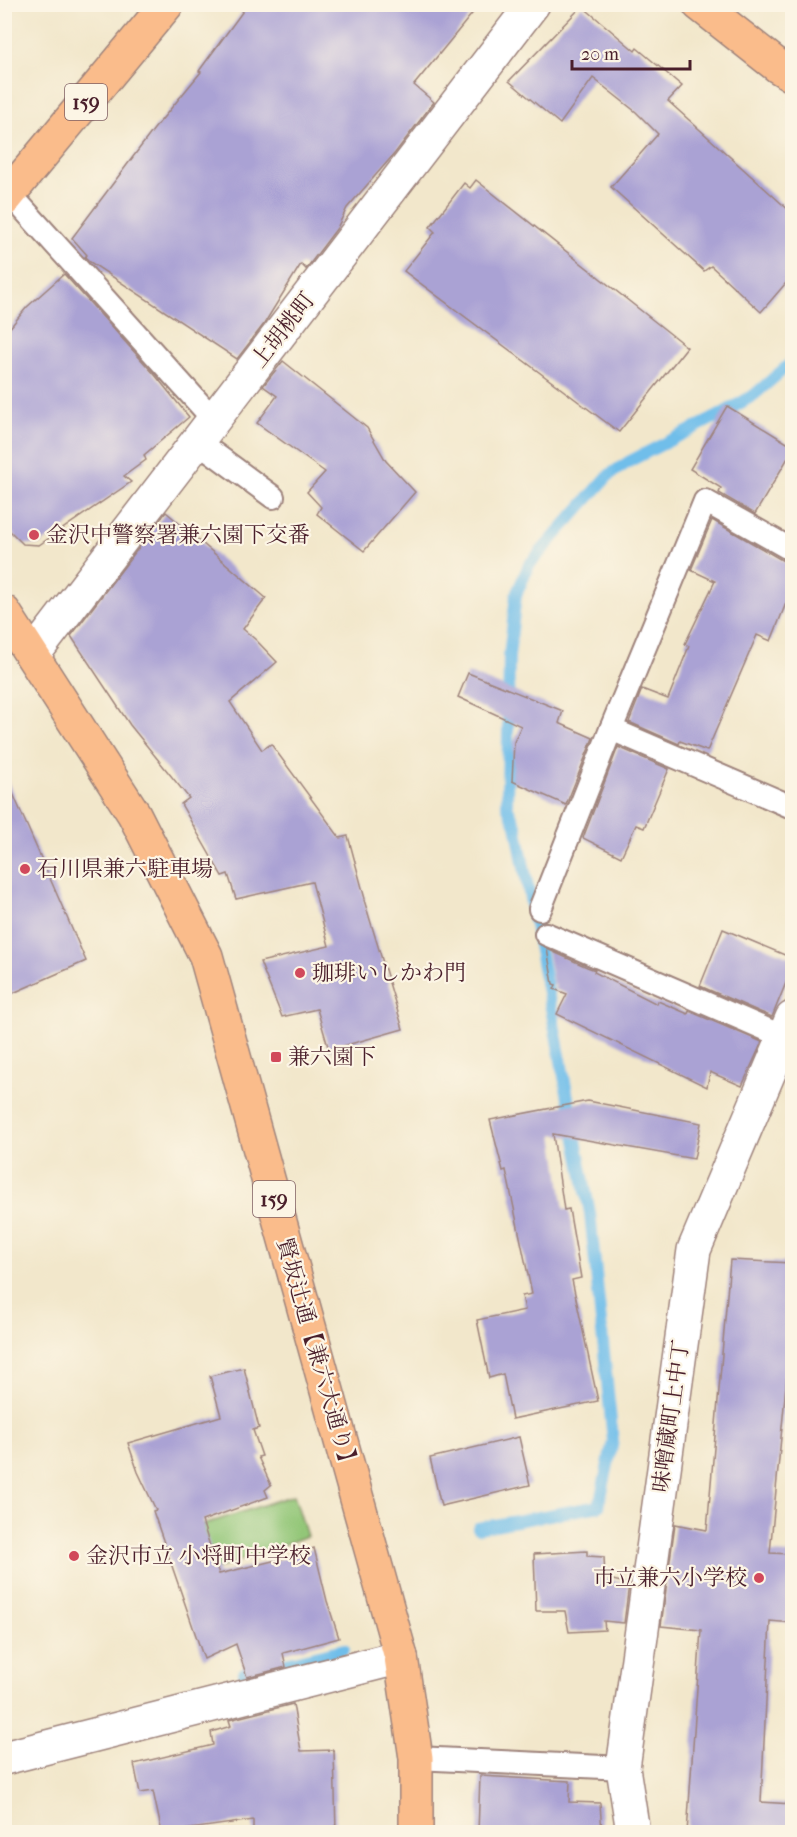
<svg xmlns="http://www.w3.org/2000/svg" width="797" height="1837" font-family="'IM FELL French Canon','Noto Serif JP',serif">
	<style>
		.green { fill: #92c677; stroke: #6e7251; stroke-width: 1.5 }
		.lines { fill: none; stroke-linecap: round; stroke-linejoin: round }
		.stream { stroke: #70beea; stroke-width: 12 }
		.building { fill: #aaa2d4 }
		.lane-casing { stroke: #9e837b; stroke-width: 26 }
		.street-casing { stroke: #9e837b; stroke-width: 36 }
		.highway-casing { stroke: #9e837b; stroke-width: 36 }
		.lane { stroke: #fff; stroke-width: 22 }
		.street { stroke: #fff; stroke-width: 33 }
		.highway { stroke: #fabc8b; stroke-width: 33 }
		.poi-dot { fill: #d1495b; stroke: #fcf5e5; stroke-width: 2 }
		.labels { text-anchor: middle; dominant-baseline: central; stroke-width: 4.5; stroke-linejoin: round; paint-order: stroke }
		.shield { fill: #fcf5e5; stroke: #7f5f63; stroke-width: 1.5 }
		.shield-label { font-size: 21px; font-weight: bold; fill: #4a1f2b }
		.street-label { font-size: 22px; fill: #4a1f2b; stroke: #fcf5e5 }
		.poi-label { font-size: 22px; fill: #4a1f2b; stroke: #fcf5e5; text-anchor: start }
	</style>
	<rect width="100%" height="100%" fill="#fcf5e5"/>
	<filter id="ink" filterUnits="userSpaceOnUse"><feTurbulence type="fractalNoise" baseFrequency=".0167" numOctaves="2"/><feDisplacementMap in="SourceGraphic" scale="12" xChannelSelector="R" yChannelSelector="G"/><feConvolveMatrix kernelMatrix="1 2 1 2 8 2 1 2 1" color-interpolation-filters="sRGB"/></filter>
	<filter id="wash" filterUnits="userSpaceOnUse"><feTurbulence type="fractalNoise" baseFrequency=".008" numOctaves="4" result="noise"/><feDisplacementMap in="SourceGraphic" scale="24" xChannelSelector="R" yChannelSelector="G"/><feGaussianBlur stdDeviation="1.35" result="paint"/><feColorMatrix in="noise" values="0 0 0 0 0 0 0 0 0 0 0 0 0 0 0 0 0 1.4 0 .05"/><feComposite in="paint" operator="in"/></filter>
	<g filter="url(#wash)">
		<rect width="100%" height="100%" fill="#f2e7cb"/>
		<!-- green -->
		<polygon class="green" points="294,1495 307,1536 209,1572 193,1528"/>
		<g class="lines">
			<!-- stream -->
			<g class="stream">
				<polyline points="478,1528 599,1506 613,1441 590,1213 516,825 507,806 509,656 516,595 529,565 609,475 630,461 720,415 754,395 792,362"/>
				<polyline points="244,1673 344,1649"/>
			</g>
		</g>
		<g id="blocks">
			<!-- building -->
			<g class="building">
				<polygon points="248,4 480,4 414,85 434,102 395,153 347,208 337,228 306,269 301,264 264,324 237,359 90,262 85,257 87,255 72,238 154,129 201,72 199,71"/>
				<polygon points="582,6 635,51 637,48 682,86 668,101 792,213 792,276 761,312 711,266 704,271 611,187 658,134 636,112 593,78 560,124 509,81"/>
				<polygon points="476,180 687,347 619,432 404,271 435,232 430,227 464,183 470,188"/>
				<polygon points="64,274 155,375 189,417 144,455 146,460 124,476 131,482 39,545 23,544 4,525 4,335 27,307"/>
				<polygon points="283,361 367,428 386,461 415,492 364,551 317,514 321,507 307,492 325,472 257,423 277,396 263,386"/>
				<polygon points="727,406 792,446 792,451 755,514 719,493 721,488 690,469"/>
				<polygon points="166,512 266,598 243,629 256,640 277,662 230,702 262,750 271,744 340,838 348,836 365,899 364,900 403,1029 329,1050 317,1009 282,1017 260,962 329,946 312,882 236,899 228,874 222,876 181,804 189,798 130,725 71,636"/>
				<polygon points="712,520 785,562 792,563 792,588 771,641 757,635 707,751 680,741 679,744 629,722 642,689 668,699 689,646 685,644 715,581 691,570"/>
				<polygon points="468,673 563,711 559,723 593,738 566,805 512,781 514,742 521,726 458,697"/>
				<polygon points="618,747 669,769 644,828 636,825 621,857 583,838"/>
				<polygon points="4,773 86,961 4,997"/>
				<polygon points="723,929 792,958 792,968 772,1017 700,986"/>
				<polygon points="547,949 587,967 595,970 594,972 657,1004 658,1001 688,1014 689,1011 762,1042 742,1086 710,1072 707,1087 557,1014 567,994 554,989 556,985 553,984"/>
				<polygon points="588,1101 701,1123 694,1159 553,1134 564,1210 569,1209 581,1278 572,1280 598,1401 512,1419 503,1374 489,1378 477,1320 525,1310 522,1296 532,1294 506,1170 503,1171 490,1120"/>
				<polygon points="730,1260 792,1263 792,1322 770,1553 792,1554 792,1623 770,1621 761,1802 792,1804 792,1833 687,1833 701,1630 661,1626 675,1524 707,1530"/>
				<polygon points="244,1368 259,1428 253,1430 262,1456 258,1457 271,1485 265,1490 268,1497 202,1521 219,1574 289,1557 314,1548 327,1601 339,1638 283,1653 286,1667 247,1677 236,1644 204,1659 153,1511 156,1510 138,1472 128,1443 221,1416 210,1376"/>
				<polygon points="519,1437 530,1485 441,1506 430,1458"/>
				<polygon points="587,1551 587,1556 604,1557 605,1578 629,1584 624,1623 604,1621 605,1630 569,1632 565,1611 536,1611 534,1554"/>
				<polygon points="293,1704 301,1751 334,1750 336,1833 253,1833 253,1820 162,1833 153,1791 140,1793 134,1764 213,1745 211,1732 231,1726 229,1720"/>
				<polygon points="480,1776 570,1781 569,1802 600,1803 602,1833 478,1833"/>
			</g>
		</g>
	</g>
	<g filter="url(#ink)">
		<use href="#blocks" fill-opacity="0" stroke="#9e837b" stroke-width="1.5"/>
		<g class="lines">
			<defs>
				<g id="lane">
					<polyline points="10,194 214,420"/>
					<polyline points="197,441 273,497"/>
					<polyline points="792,550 705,501 611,729 792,807"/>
					<polyline points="540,909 611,729"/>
					<polyline points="546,934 784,1037"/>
					<polyline points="416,1758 623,1768"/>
				</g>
				<g id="street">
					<polyline points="33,655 533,4"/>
					<polyline points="4,1758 401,1657"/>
					<polyline points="633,1832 623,1768 694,1250 792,1018"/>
				</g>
				<g id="highway">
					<polyline points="699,4 779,67 792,75"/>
					<polyline points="4,200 167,4"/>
					<polyline points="4,612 134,814 206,956 401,1657 416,1758 416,1832"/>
				</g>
			</defs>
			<!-- lane casing -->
			<use href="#lane" class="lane-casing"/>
			<!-- street casing -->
			<use href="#street" class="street-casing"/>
			<!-- highway casing -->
			<use href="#highway" class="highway-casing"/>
			<!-- lane -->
			<use href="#lane" class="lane"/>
			<!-- street -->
			<use href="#street" class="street"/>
			<!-- highway -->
			<use href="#highway" class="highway"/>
		</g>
	</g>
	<!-- markers -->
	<g class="poi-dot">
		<circle cx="34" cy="535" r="6"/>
		<circle cx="25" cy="869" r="6"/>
		<circle cx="300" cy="973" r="6"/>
		<rect x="270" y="1051" width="12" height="12" rx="3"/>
		<circle cx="74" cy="1556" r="6"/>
		<circle cx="759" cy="1578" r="6"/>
	</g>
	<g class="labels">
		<!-- shield labels -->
		<g class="shield">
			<rect x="65" y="84" width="42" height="36" rx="4.5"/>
			<rect x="253" y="1181" width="42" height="36" rx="4.5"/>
		</g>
		<g class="shield-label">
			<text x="86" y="102">159</text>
			<text x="274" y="1199">159</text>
		</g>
		<!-- street labels -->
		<g class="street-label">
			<text transform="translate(283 330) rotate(-52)">上胡桃町</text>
			<text transform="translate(317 1355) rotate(74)">賢坂辻通【兼六大通り】</text>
			<text transform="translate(671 1416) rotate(-82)">味噌蔵町上中丁</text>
		</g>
		<!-- poi labels -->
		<g class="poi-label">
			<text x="46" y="535">金沢中警察署兼六園下交番</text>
			<text x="37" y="869">石川県兼六駐車場</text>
			<text x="312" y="973">珈琲いしかわ門</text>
			<text x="288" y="1057">兼六園下</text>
			<text x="86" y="1556">金沢市立 小将町中学校</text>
			<text x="747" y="1578" text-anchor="end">市立兼六小学校</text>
		</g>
	</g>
	<!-- margin -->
	<rect width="797" height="1837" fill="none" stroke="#fcf5e5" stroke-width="24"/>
	<!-- scale -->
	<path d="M572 60v9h118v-9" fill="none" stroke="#4a1f2b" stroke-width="3"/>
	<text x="581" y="60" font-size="18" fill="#4a1f2b" stroke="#fcf5e5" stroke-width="4.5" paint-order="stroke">20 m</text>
</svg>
